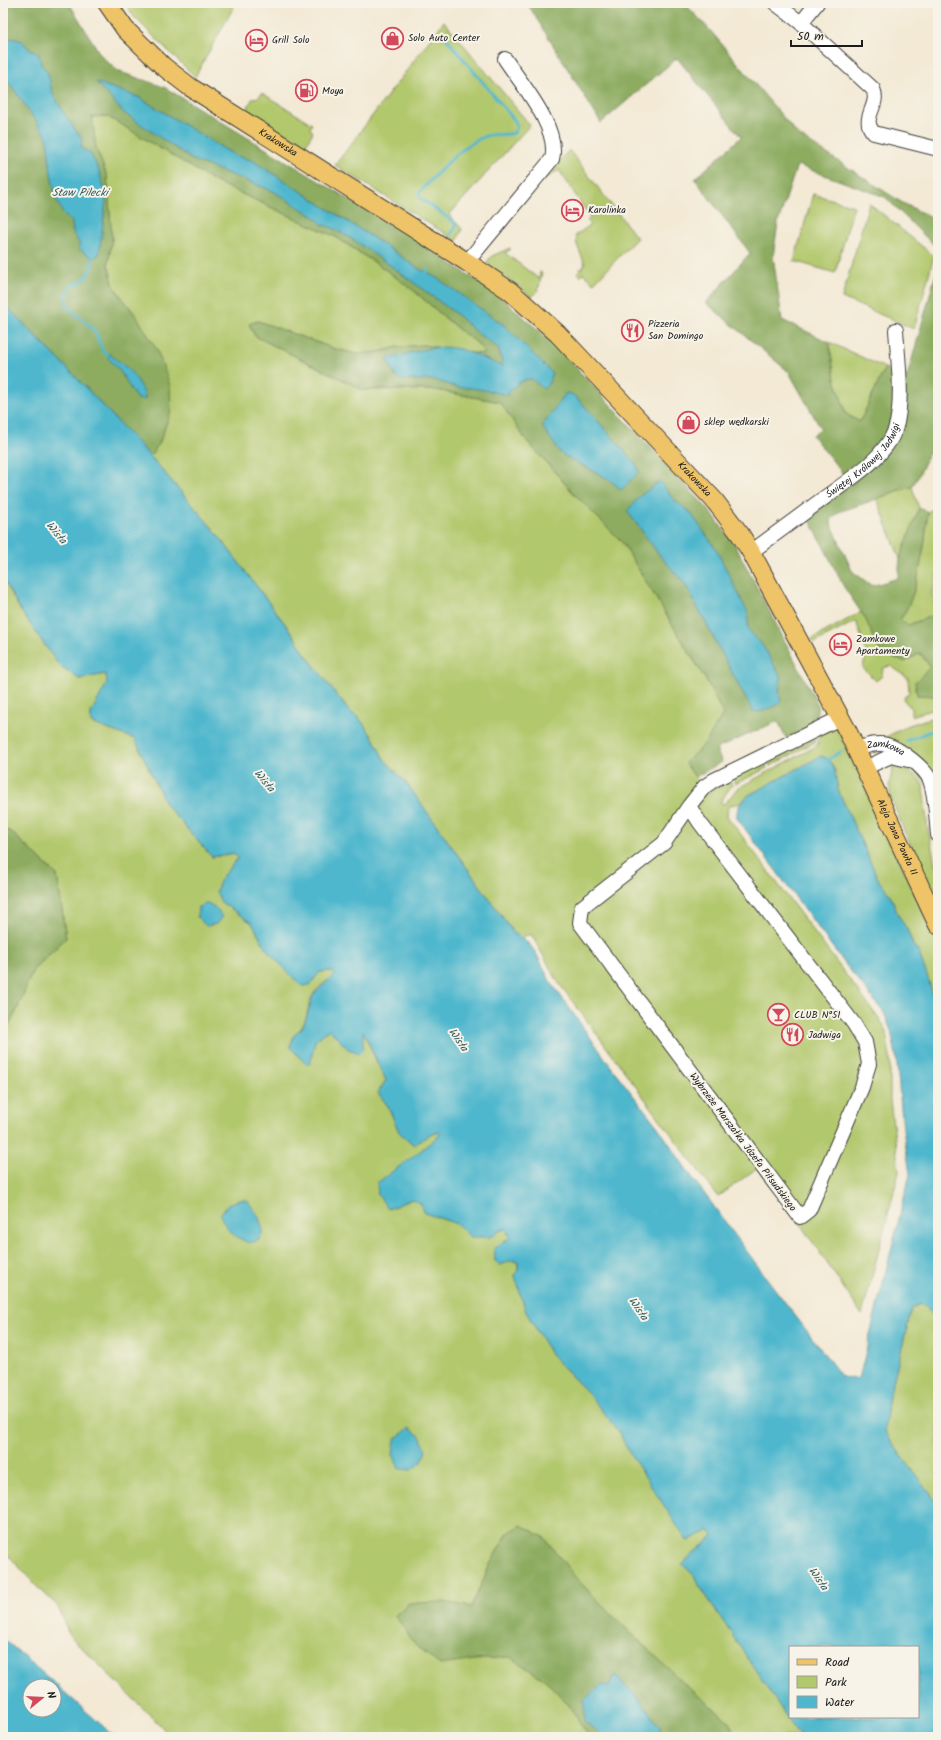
<svg xmlns="http://www.w3.org/2000/svg" width="941" height="1740" font-family="Kalam,sans-serif">
	<style>
		.green { fill: #b2c86d; stroke: #677244 }
		.forest { fill: #8dac60; stroke: #54643e }
		.water { fill: #4fb7cd; stroke: #366a74; fill-rule: evenodd }
		.lines { fill: none; stroke-linecap: round; stroke-linejoin: round }
		.stream { stroke: #4fb7cd; stroke-width: 3 }
		.minor-casing { stroke: #3c3b38; stroke-width: 16 }
		.major-casing { stroke: #3c3b38; stroke-width: 20 }
		.minor { stroke: #fff; stroke-width: 14 }
		.major { stroke: #efc469; stroke-width: 18 }
		.labels { text-anchor: middle; dominant-baseline: central; stroke-width: 4; stroke-linejoin: round; paint-order: stroke }
		.poi-label { font-size: 10px; fill: #1c1c1c; stroke: #f7f3e8; text-anchor: start }
		.street-label { font-size: 10px; fill: #1c1c1c; stroke: #f7f3e8 }
		.water-label { font-size: 11px; font-style: italic; fill: #305a63; stroke: #f7f3e8 }
	</style>
	<rect width="100%" height="100%" fill="#f7f3e8"/>
	<filter id="ink" filterUnits="userSpaceOnUse"><feTurbulence type="fractalNoise" baseFrequency=".025" numOctaves="2"/><feDisplacementMap in="SourceGraphic" scale="8" xChannelSelector="R" yChannelSelector="G"/><feConvolveMatrix kernelMatrix="1 2 1 2 8 2 1 2 1" color-interpolation-filters="sRGB"/></filter>
	<filter id="wash" filterUnits="userSpaceOnUse"><feTurbulence type="fractalNoise" baseFrequency=".012" numOctaves="4" result="noise"/><feDisplacementMap in="SourceGraphic" scale="16" xChannelSelector="R" yChannelSelector="G"/><feGaussianBlur stdDeviation="0.9" result="paint"/><feColorMatrix in="noise" values="0 0 0 0 0 0 0 0 0 0 0 0 0 0 0 0 0 1.4 0 .05"/><feComposite in="paint" operator="in"/></filter>
	<g filter="url(#wash)">
		<rect width="100%" height="100%" fill="#f3e9d4"/>
		<!-- green -->
		<g class="green">
			<polygon points="125,3 236,3 195,77 134,17"/>
			<polygon points="444,21 530,125 449,215 462,229 457,241 335,165"/>
			<polygon points="262,93 312,124 310,128 313,132 306,145 300,146 248,112 247,109 253,98 259,97"/>
			<polygon points="107,116 216,182 336,237 386,270 413,290 457,328 477,342 486,354 471,353 423,345 398,347 378,352 357,354 335,349 258,321 249,324 255,336 363,390 436,390 500,402 526,440 578,498 622,542 709,685 723,714 707,741 685,763 707,793 729,779 732,785 720,802 724,804 738,788 813,748 818,744 817,736 836,726 938,943 938,1002 932,994 929,981 919,953 913,945 907,929 898,915 890,895 879,881 838,790 835,771 829,759 821,756 749,795 740,803 728,806 727,816 885,1027 890,1057 890,1100 899,1172 862,1315 810,1238 757,1168 718,1197 558,982 531,934 519,938 513,932 407,784 384,759 372,736 359,718 349,711 306,655 292,633 214,530 150,456 159,444 171,411 137,317 114,287 108,264 112,239 107,176 96,148 92,117"/>
			<polygon points="569,150 637,238 594,283 583,273 580,276 577,273 585,264 577,245 576,235 590,225 587,220 590,217 559,170 542,181"/>
			<polygon points="813,194 854,206 835,273 794,261"/>
			<polygon points="869,203 934,256 914,329 842,298"/>
			<polygon points="510,248 510,250 505,253 539,279 540,272 542,273 538,291 532,297 486,263 492,256"/>
			<polygon points="829,342 885,368 860,422 846,414 835,379"/>
			<polygon points="912,487 919,508 900,559 877,499 896,491"/>
			<path d="M938,503v68l-6,22 5,21 -29,11 -8,-5c14,-19 20,-51 24,-74 2,-11 2,-23 4,-34l9,-6z"/>
			<path d="M3,579l18,32 37,53 21,15 27,-5 1,9 -16,30v10l44,16 31,66 46,52 22,-4 4,5 -16,19 -1,25 31,21 15,27 53,22 12,-1 2,4c-6,6 -18,13 -21,20 -9,16 -2,26 -19,40l21,6 14,-12 19,20 15,-19 14,33 9,17 -8,13 10,13 11,26 15,13 18,-12 7,-1 1,3 -20,16 -32,58 24,-10 8,4 5,10 32,11 13,13 36,-8 4,9 -9,5v22l9,-4h8v8l-3,7 11,36 26,44 35,36 32,40 10,20 59,89 22,-11 3,6 -31,28 14,13 3,8 101,152h-630l-9,-11 -92,-91 -12,-30 -20,-18 -34,-38v-513l13,-24 17,-42 33,-32 -9,-63 -46,-43 -8,-4z"/>
			<polygon points="861,612 905,662 920,653 931,667 915,682 917,695 938,696 938,708 911,716 911,708 903,699 909,692 908,678 891,666 883,668 882,676 876,681 863,668 866,651 856,621 814,643 812,639"/>
			<polygon points="937,716 938,716 938,796 884,738 909,725"/>
			<polygon points="812,740 815,740 815,742 770,766 767,760"/>
			<polygon points="764,762 767,768 735,784 732,777"/>
			<polygon points="892,763 901,765 913,774 920,780 923,786 927,823 938,879 938,902 905,833 891,798 889,785 893,768"/>
			<polygon points="920,1304 928,1308 933,1316 938,1368 938,1504 892,1443 885,1431 888,1401 912,1308"/>
		</g>
		<!-- forest -->
		<g class="forest">
			<path d="M3,3h66l31,51 17,17 47,16 247,150 85,56 55,48 158,169 27,37 82,158c-4,27 -8,24 -32,33l-8,-17 -62,28 6,13 -27,15 -10,-14 22,-22 16,-27 -14,-29 -87,-143 -44,-44 -52,-58 -26,-38 -64,-12 -52,-1 -21,1 -108,-54 -6,-12 9,-3 77,28 22,5 21,-2 20,-5 25,-2 48,8 14,1 -8,-11 -20,-15 -44,-38 -27,-20 -50,-33 -120,-55 -109,-66 -15,1 4,31 11,28 5,63 -4,25 6,23 23,30 20,33 13,35 1,26 -12,33 -9,12 -72,-77 -69,-70 -6,-25z"/>
			<path d="M527,3h157l25,26 89,106 103,67 37,19v28l-53,-52 -88,-32 -19,58 -5,33 9,64 47,22 6,37 11,35 14,8 25,-54 22,9 31,-111v167l-19,42 -7,12 -16,4 -19,8 -38,13 -7,7 -1,4 21,48 20,15 26,-8 2,-19 19,-51 9,4c-2,11 -2,23 -4,34 -4,23 -10,55 -24,74l8,5 29,-11 1,82 -21,-1 -2,-13 15,-15 -10,-14 -15,9 -25,-10 -15,-34 -21,-31 -35,-69 39,-38 -36,-45 9,-6 -32,-57 -83,-69 44,-50 -55,-74 46,-42 -64,-79 -76,65z"/>
			<polygon points="3,828 11,832 57,875 66,938 33,970 16,1012 3,1036"/>
			<polygon points="521,1525 544,1537 576,1578 611,1614 688,1687 730,1722 735,1737 589,1737 568,1704 545,1680 510,1657 476,1660 440,1665 417,1647 395,1615 409,1603 444,1602 471,1607 493,1558 508,1533"/>
		</g>
		<!-- water -->
		<g class="water">
			<polygon points="11,38 22,41 29,49 39,54 41,64 48,73 53,94 69,121 82,139 81,145 82,149 90,153 98,168 104,187 106,200 99,255 93,258 79,249 79,243 73,232 72,222 63,214 56,199 51,174 47,137 8,81 3,76 3,46"/>
			<path d="M96,82l42,15 98,59 16,4 134,86 36,25h3l15,9 65,46 47,47 -4,12 -5,4 -11,-10c-12,0 -17,7 -25,16 -8,-2 -40,-9 -47,-7l-26,-8h-32l-6,-3 -9,-18c27,-6 52,-18 79,-8 13,4 25,12 37,15l-5,-18 -21,-15 -22,-20 -67,-49 -33,-23 -22,-13 -10,-3 -7,-7 -43,-27 -80,-31 -69,-47z"/>
			<path d="M3,303l75,76 72,77 64,74 78,103 14,22 43,56 10,7 13,18 12,23 23,25 106,148 16,12 7,9 14,28 62,87 46,59 29,43 81,110 74,97 14,2 4,-4 50,-201 -7,-45 -7,-74 -5,-24 -7,-18 -42,-53 -105,-142c-1,-11 4,-16 12,-23l72,-39 8,3 6,12 3,19 41,91 11,14 8,20 9,14 6,16 6,8 10,28 3,13 6,8v366l-5,-52 -5,-8 -8,-4 -8,4 -24,93 -3,30 7,12 46,61v233h-138l-101,-152 -3,-8 -14,-13 31,-28 -3,-6 -23,11 -58,-89 -10,-20 -32,-40 -35,-36 -26,-44 -11,-36 3,-7v-8h-8l-9,4 -6,-4 -1,-13 16,-10 -4,-9 -5,1 -10,7h-21l-13,-13 -32,-11 -5,-10 -8,-4 -24,10 -10,-14 -1,-12 43,-32 20,-16 -1,-3 -7,1 -18,12 -15,-13 -11,-26 -10,-13 8,-13 -23,-49v18l-4,4 -11,-4 -19,-20 -14,12 -5,23h-4l-16,-17 4,-12 8,-7 4,-9 7,-24 21,-20 -2,-4 -12,1 -10,13 -7,1 -4,-2 -32,-34 -15,-27 -31,-21 -5,-11 6,-14 16,-19 -4,-5 -22,4 -46,-52 -31,-66 -44,-16v-10l16,-30 -1,-9 -27,5 -21,-15 -37,-53 -18,-32zM790,1647h128v70h-128z"/>
			<path d="M108,353c14,11 26,18 33,34 2,5 4,6 4,12l-4,1 -5,-2 -16,-27 -12,-13z"/>
			<polygon points="566,393 572,394 581,402 636,464 639,472 621,490 610,480 561,454 542,426"/>
			<path d="M660,481l13,18 17,13 26,37 32,64v16l15,17 18,31 -2,14 2,11c-9,6 -17,10 -28,10l-68,-128 -24,-27 -34,-46 14,-16z"/>
			<polygon points="208,903 216,908 222,917 216,924 206,926 197,917 198,907"/>
			<path d="M238,1200h9l12,17 4,14 -4,9 -10,3c-16,-7 -23,-12 -29,-29l8,-9z"/>
			<polygon points="409,1428 420,1436 426,1450 422,1462 411,1470 399,1469 393,1454 395,1439"/>
			<path d="M3,1638l102,90 9,9h-111zM30,1686h24v24h-24z"/>
			<polygon points="616,1675 624,1685 636,1695 660,1727 660,1737 605,1737 585,1722 584,1700 602,1685 609,1686"/>
		</g>
		<g class="lines">
			<!-- stream -->
			<g class="stream">
				<path d="M446,38l69,83 2,6 -3,6c-10,3 -19,0 -28,3 -25,9 -49,38 -67,57l1,5 35,25 1,4 -5,7"/>
				<path d="M93,258c-2,13 -8,25 -21,27l-6,10 1,11 28,25 8,21 5,3"/>
				<polyline points="427,272 428,269"/>
				<polyline points="906,741 931,731 938,732"/>
				<polyline points="829,759 842,751"/>
			</g>
		</g>
	</g>
	<g filter="url(#ink)">
		<g class="lines">
			<defs>
				<g id="minor">
					<path d="M775,3l26,20 72,66c8,17 -14,29 1,44l64,16"/>
					<polyline points="801,23 817,3"/>
					<path d="M467,262l85,-103c8,-31 -30,-74 -47,-100"/>
					<path id="s1" d="M751,552c23,-17 46,-34 69,-51 24,-18 64,-41 75,-71 9,-27 3,-71 1,-100"/>
					<path id="s2" d="M856,749c10,-3 21,-7 31,-4 12,3 38,23 43,35 6,16 6,37 8,55"/>
					<polyline points="865,768 891,756 908,760"/>
					<polyline points="689,806 700,823 854,1024 865,1042 869,1064 862,1087 809,1210 800,1217 580,923 582,907 664,843 689,806 704,787 714,780 840,718"/>
				</g>
				<g id="major">
					<path id="s3" d="M107,3l18,26 39,38 26,20 277,175 43,29 48,43 156,166 26,34 11,18 97,180 90,193"/>
				</g>
			</defs>
			<!-- minor casing -->
			<use href="#minor" class="minor-casing"/>
			<!-- major casing -->
			<use href="#major" class="major-casing"/>
			<!-- minor -->
			<use href="#minor" class="minor"/>
			<!-- major -->
			<use href="#major" class="major"/>
		</g>
	</g>
	<!-- icons -->
	<defs>
		<symbol id="shop-ring" viewBox="-11 -11 22 22"><circle r="9.5" fill="#f7f3e8" stroke="#d1495b" stroke-width="1.5"/><path d="M-5-2.5h2.3a2.7 3.5 0 0 1 5.4 0H5L5.5 6h-11ZM-1.5-2.5h3a1.5 2.3 0 0 0-3 0Z" fill="#d1495b"/></symbol>
		<symbol id="hotel-ring" viewBox="-11 -11 22 22"><circle r="9.5" fill="#f7f3e8" stroke="#d1495b" stroke-width="1.5"/><path d="M-6-4.5h1.5V1H6V5H4.5V3h-9V5H-6ZM-4 0a1.8 1.8 0 1 1 3.6 0ZM.5 0V-2.5h3Q6-2.5 6 0Z" fill="#d1495b"/></symbol>
		<symbol id="fuel-ring" viewBox="-11 -11 22 22"><circle r="9.5" fill="#f7f3e8" stroke="#d1495b" stroke-width="1.5"/><path d="M-5.5-6h7V0h2V4h1.3V-2.5L3-4.5l.8-.8L6-3V5H2.5V1h-1V6h-7ZM-4.2-4.7v3.2H.2V-4.7Z" fill="#d1495b"/></symbol>
		<symbol id="restaurant-ring" viewBox="-11 -11 22 22"><circle r="9.5" fill="#f7f3e8" stroke="#d1495b" stroke-width="1.5"/><path d="M-5-6h1v4h1v-4h1v4h1v-4h1v5L-1.5 .5V6h-2V.5L-5-1ZM5-6V6H3V1.5H1.5Q1.5-4 5-6Z" fill="#d1495b"/></symbol>
		<symbol id="bar-ring" viewBox="-11 -11 22 22"><circle r="9.5" fill="#f7f3e8" stroke="#d1495b" stroke-width="1.5"/><path d="M-6-5H6L.8 .8V4.5H3.5V6h-7V4.5H-.8V.8Z" fill="#d1495b"/></symbol>
	</defs>
	<g fill-rule="evenodd">
		<use href="#shop-ring" x="380" y="26" width="25" height="25"/>
		<use href="#hotel-ring" x="244" y="28" width="25" height="25"/>
		<use href="#fuel-ring" x="294" y="78" width="25" height="25"/>
		<use href="#hotel-ring" x="560" y="198" width="25" height="25"/>
		<use href="#restaurant-ring" x="620" y="318" width="25" height="25"/>
		<use href="#shop-ring" x="676" y="410" width="25" height="25"/>
		<use href="#hotel-ring" x="828" y="632" width="25" height="25"/>
		<use href="#bar-ring" x="766" y="1002" width="25" height="25"/>
		<use href="#restaurant-ring" x="780" y="1022" width="25" height="25"/>
	</g>
	<g class="labels">
		<!-- poi labels -->
		<g class="poi-label">
			<text x="408" y="38">Solo Auto Center</text>
			<text x="272" y="40">Grill Solo</text>
			<text x="322" y="91">Moya</text>
			<text x="588" y="210">Karolinka</text>
			<text x="648" y="324">Pizzeria<tspan x="648" dy="12">San Domingo</tspan></text>
			<text x="704" y="422">sklep wędkarski</text>
			<text x="856" y="639">Zamkowe<tspan x="856" dy="12">Apartamenty</tspan></text>
			<text x="794" y="1015">CLUB N°51</text>
			<text x="808" y="1035">Jadwiga</text>
		</g>
		<!-- street labels -->
		<g class="street-label">
			<text stroke="none"><textPath href="#s3" startOffset="223">Krakowska</textPath></text>
			<text stroke="none"><textPath href="#s1" startOffset="146">Świętej Królowej Jadwigi</textPath></text>
			<text stroke="none"><textPath href="#s3" startOffset="762">Krakowska</textPath></text>
			<text stroke="none"><textPath href="#s2" startOffset="31">Zamkowa</textPath></text>
			<text stroke="none"><textPath href="#s3" startOffset="1175">Aleja Jana Pawła II</textPath></text>
			<text transform="translate(743 1142) rotate(53)">Wybrzeże Marszałka Józefa Piłsudskiego</text>
		</g>
		<!-- water labels -->
		<g class="water-label">
			<text x="80" y="193">Staw Pilecki</text>
			<text transform="translate(56 533) rotate(50)">Wisła</text>
			<text transform="translate(264 781) rotate(50)">Wisła</text>
			<text transform="translate(458 1040) rotate(56)">Wisła</text>
			<text transform="translate(638 1309) rotate(56)">Wisła</text>
			<text transform="translate(818 1579) rotate(56)">Wisła</text>
		</g>
	</g>
	<!-- margin -->
	<rect width="941" height="1740" fill="none" stroke="#f7f3e8" stroke-width="16"/>
	<!-- legend -->
	<rect x="789" y="1646" width="130" height="72" fill="#f7f3e8" stroke="#9f9d96"/>
	<rect x="797" y="1659" width="20" height="6" fill="#efc469" stroke="#9f9d96"/>
	<text x="825" y="1666" font-size="12" fill="#1c1c1c">Road</text>
	<rect x="797" y="1676" width="20" height="12" fill="#b2c86d" stroke="#9f9d96"/>
	<text x="825" y="1686" font-size="12" fill="#1c1c1c">Park</text>
	<rect x="797" y="1696" width="20" height="12" fill="#4fb7cd" stroke="#9f9d96"/>
	<text x="825" y="1706" font-size="12" fill="#1c1c1c">Water</text>
	<!-- north arrow -->
	<g transform="translate(42 1698) rotate(72)"><circle r="19" fill="#f7f3e8" stroke="#9f9d96"/>
	<path d="M0-3L7 15L0 10L-7 15Z" fill="#d1495b"/>
	<text y="-6" font-size="11" font-weight="bold" text-anchor="middle" fill="#1c1c1c">N</text>
	</g>
	<!-- scale -->
	<path d="M791 40v6h71v-6" fill="none" stroke="#1c1c1c" stroke-width="2"/>
	<text x="797" y="40" font-size="12" fill="#1c1c1c" stroke="#f7f3e8" stroke-width="3" paint-order="stroke">50 m</text>
</svg>
